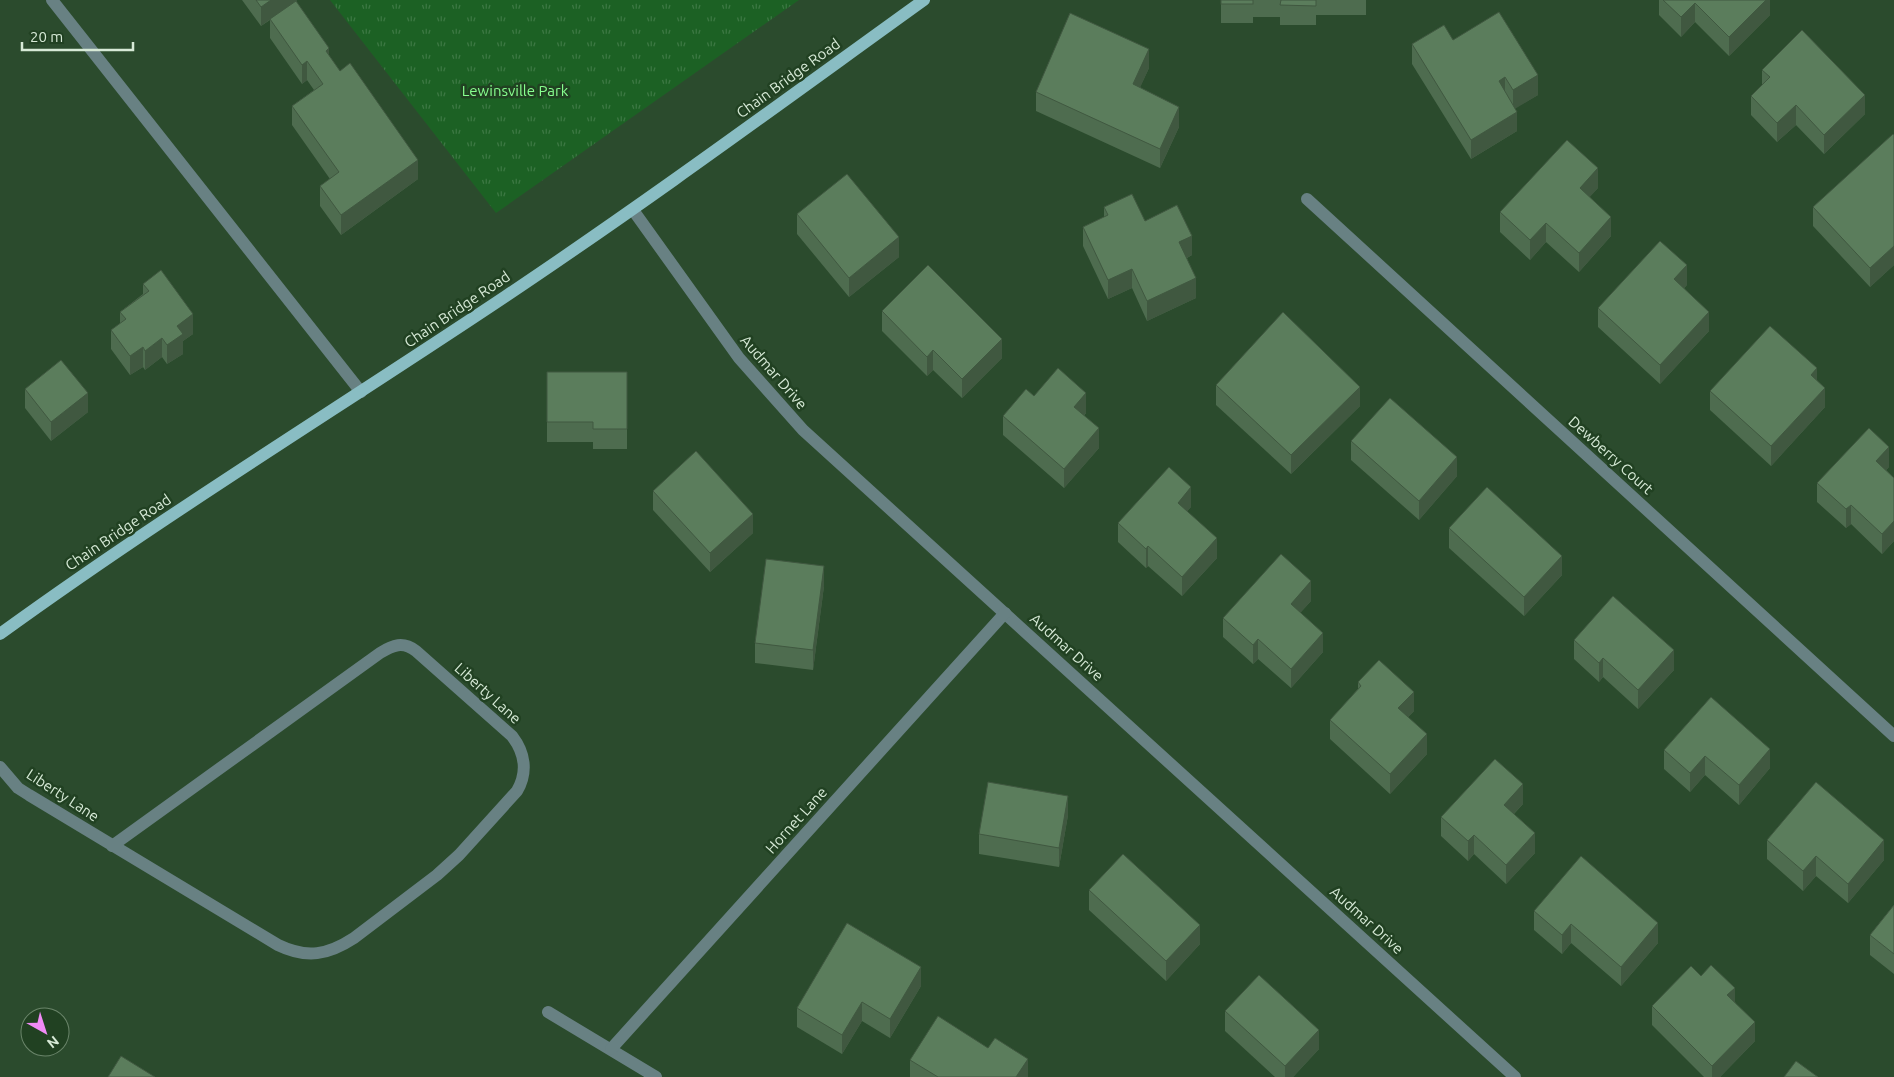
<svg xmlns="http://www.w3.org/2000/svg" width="1894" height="1077" font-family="Ubuntu,sans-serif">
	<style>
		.grass { fill: url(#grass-tufts) }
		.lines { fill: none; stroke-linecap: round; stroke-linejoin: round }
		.minor { stroke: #688183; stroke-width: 12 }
		.major { stroke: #89bdc3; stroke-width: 12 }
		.wall { fill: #4e6c4f }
		.shaded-wall { fill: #405840 }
		.building { fill: #5b7d5c; stroke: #405840 }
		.labels { text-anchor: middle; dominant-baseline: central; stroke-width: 5; stroke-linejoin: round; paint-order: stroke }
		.street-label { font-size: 15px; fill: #d7ead7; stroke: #214122 }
		.park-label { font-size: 15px; fill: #88ff8f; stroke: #214122 }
	</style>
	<defs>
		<pattern id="grass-tufts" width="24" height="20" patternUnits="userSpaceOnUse" patternTransform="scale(1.25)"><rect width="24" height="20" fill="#1c6124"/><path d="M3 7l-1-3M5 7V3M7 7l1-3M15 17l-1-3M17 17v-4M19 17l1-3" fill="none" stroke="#3c7843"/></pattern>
	</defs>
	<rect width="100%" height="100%" fill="#2b4b2d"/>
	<!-- grass -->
	<polygon class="grass" points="330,0 799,0 496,213"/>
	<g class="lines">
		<!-- minor -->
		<g class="minor">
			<polyline points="52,0 361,392"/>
			<polyline points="1307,199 1894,736"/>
			<polyline points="633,210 739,358 803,430 1515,1077"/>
			<path d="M0,767l18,21 11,7 249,150c29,14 50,10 76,-7l83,-63 22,-20 58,-64c11,-19 8,-38 -5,-55l-96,-85c-13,-10 -23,-6 -36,2l-268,193"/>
			<polyline points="548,1012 656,1077"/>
			<polyline points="611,1049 1005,613"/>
		</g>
		<!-- major -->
		<path class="major" d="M0,634c164,-119 337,-225 506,-338 142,-95 279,-196 418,-296"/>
	</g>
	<!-- wall -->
	<g class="wall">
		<polygon points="242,0 297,0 296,1 329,57 418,179 341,235 320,206 320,186 330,179 292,125 292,106 314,90 307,80 302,84 270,38 270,20 261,26"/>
		<polygon points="1221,0 1366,0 1366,15 1316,15 1316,25 1280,25 1280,17 1253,17 1253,23 1221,23"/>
		<polygon points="1659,0 1770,0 1770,15 1729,56 1695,22 1681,37 1659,15"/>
		<polygon points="1453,40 1538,95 1515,108 1517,131 1471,159 1412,64 1412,44"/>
		<polygon points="1149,68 1140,87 1179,127 1160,168 1036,111 1036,92"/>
		<polygon points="1762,70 1865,114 1824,154 1796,125 1777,142 1751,115 1751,96 1762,85"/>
		<polygon points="1894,135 1894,265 1870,287 1813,226 1813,207"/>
		<polygon points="1598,188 1589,197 1611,236 1579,272 1546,242 1530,260 1500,232 1500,212"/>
		<polygon points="1104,207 1145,221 1192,255 1187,258 1196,298 1147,321 1132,288 1108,299 1083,246 1083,227 1104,217"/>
		<polygon points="797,214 899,257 849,297 797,234"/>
		<polygon points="143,284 193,334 183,341 183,354 167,364 162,357 145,370 143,367 130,375 111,349 111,330 120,324 120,312 143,294"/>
		<polygon points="1687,285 1684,288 1709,331 1660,384 1598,327 1598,308"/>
		<polygon points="882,311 1002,358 962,398 933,370 927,376 882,331"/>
		<polygon points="547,372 627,372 627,449 593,449 593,442 547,442"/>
		<polygon points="1817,380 1825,407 1771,466 1710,410 1710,391"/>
		<polygon points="1216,385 1360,406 1291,474 1216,405"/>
		<polygon points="25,389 88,412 51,441 25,408"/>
		<polygon points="1034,396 1086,413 1084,416 1099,448 1064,488 1003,435 1003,416"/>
		<polygon points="1351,441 1457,476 1419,520 1351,460"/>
		<polygon points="1889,467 1886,470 1894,478 1894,541 1882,554 1851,524 1846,528 1817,502 1817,483"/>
		<polygon points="653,491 753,533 710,572 653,510"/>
		<polygon points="1191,507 1187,511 1217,558 1182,596 1148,566 1146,568 1118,542 1118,523"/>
		<polygon points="1449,528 1562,575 1524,616 1449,548"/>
		<polygon points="824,586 813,670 755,663 755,643"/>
		<polygon points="1311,601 1300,613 1323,652 1291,688 1258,659 1253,664 1223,637 1223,618"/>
		<polygon points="1574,640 1674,670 1638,709 1603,677 1599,682 1574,659"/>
		<polygon points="1358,682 1414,711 1408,717 1427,754 1390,794 1330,739 1330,720 1358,689"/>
		<polygon points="1711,697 1770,768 1739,805 1705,775 1690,792 1664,769 1664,750"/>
		<polygon points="1523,804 1514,814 1535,853 1506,884 1474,854 1468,861 1441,836 1441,817"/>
		<polygon points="1068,815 1059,867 979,854 979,834"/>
		<polygon points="1767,840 1884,860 1848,903 1816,876 1803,891 1767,859"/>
		<polygon points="1089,890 1200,944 1166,981 1089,910"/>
		<polygon points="1894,905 1894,974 1870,955 1870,935"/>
		<polygon points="1534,911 1658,943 1621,986 1571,943 1562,954 1534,930"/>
		<polygon points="1701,976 1735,1002 1755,1041 1720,1077 1704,1077 1652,1025 1652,1006"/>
		<polygon points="921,986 890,1038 862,1021 842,1054 797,1027 797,1008"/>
		<polygon points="1225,1011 1319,1049 1293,1077 1275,1077 1225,1031"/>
		<polygon points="910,1060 1028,1077 910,1077"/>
	</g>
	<!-- shaded-wall -->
	<g class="shaded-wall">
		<polygon points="271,0 297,0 261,26 261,7"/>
		<polygon points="1766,0 1770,0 1770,15 1729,56 1729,37"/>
		<polygon points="1695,3 1695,22 1681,37 1681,17"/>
		<polygon points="329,48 329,68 326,51"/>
		<polygon points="1149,49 1149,68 1133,103 1133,84"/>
		<polygon points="307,61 307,80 302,84 302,65"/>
		<polygon points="1538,75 1538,95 1513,110 1513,90"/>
		<polygon points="1505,77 1505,97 1499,81"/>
		<polygon points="1865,95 1865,114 1824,154 1824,135"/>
		<polygon points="1796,105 1796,125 1777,142 1777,123"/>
		<polygon points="1179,107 1179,127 1160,168 1160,149"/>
		<polygon points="1517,112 1517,131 1471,159 1471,140"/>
		<polygon points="418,160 418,179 341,235 341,215"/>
		<polygon points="1598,168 1598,188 1580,208 1580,188"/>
		<polygon points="1611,217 1611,236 1579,272 1579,253"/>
		<polygon points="1546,223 1546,242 1530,260 1530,240"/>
		<polygon points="1192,236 1192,255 1179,262 1179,242"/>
		<polygon points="899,237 899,257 849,297 849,278"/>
		<polygon points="1894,246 1894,265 1870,287 1870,268"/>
		<polygon points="1687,265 1687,285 1674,298 1674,279"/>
		<polygon points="1132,269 1132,288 1108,299 1108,280"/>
		<polygon points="1196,278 1196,298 1147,321 1147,301"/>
		<polygon points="1709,312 1709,331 1660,384 1660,365"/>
		<polygon points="193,314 193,334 183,341 183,354 167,364 167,345 177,326"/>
		<polygon points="162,338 162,357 145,370 145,351"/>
		<polygon points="1002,339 1002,358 962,398 962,379"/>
		<polygon points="143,347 143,367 130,375 130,356"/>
		<polygon points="933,350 933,370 927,376 927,357"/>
		<polygon points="1817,368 1817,388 1811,375"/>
		<polygon points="1360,387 1360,406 1291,474 1291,455"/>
		<polygon points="1825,388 1825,407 1771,466 1771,446"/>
		<polygon points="88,393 88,412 51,441 51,422"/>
		<polygon points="1086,393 1086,413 1074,427 1074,407"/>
		<polygon points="1099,428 1099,448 1064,488 1064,469"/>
		<polygon points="1889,447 1889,467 1876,481 1876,461"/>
		<polygon points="1457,457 1457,476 1419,520 1419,501"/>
		<polygon points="1191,487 1191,507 1178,522 1178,503"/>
		<polygon points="1851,505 1851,524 1846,528 1846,509"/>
		<polygon points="753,514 753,533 710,572 710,553"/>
		<polygon points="1894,521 1894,541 1882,554 1882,534"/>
		<polygon points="1217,538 1217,558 1182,596 1182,577"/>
		<polygon points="1148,546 1148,566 1146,568 1146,549"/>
		<polygon points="1562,556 1562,575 1524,616 1524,597"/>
		<polygon points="824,566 824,586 813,670 813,650"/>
		<polygon points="1311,581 1311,601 1291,623 1291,604"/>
		<polygon points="1323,633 1323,652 1291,688 1291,669"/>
		<polygon points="1258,639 1258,659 1253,664 1253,645"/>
		<polygon points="1674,650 1674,670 1638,709 1638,690"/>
		<polygon points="1603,658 1603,677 1599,682 1599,663"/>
		<polygon points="1414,692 1414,711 1398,727 1398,708"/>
		<polygon points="1427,734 1427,754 1390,794 1390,774"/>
		<polygon points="1770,749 1770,768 1739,805 1739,785"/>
		<polygon points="1705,756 1705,775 1690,792 1690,773"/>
		<polygon points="1523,784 1523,804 1504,824 1504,805"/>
		<polygon points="1068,796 1068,815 1059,867 1059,848"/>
		<polygon points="1535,833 1535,853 1506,884 1506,865"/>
		<polygon points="1474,835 1474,854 1468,861 1468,841"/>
		<polygon points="1884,840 1884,860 1848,903 1848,884"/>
		<polygon points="1816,856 1816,876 1803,891 1803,871"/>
		<polygon points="1658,923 1658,943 1621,986 1621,967"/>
		<polygon points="1571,924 1571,943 1562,954 1562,935"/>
		<polygon points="1200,925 1200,944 1166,981 1166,961"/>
		<polygon points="921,967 921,986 890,1038 890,1019"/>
		<polygon points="1735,988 1735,1008 1727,995"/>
		<polygon points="862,1002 862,1021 842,1054 842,1035"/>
		<polygon points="1755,1022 1755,1041 1720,1077 1712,1077 1712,1066"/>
		<polygon points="1319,1030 1319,1049 1293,1077 1285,1077 1285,1066"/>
		<polygon points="1028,1059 1028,1077 1016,1077"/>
	</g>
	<!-- building -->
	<g class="building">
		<polygon points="256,0 271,0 261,7"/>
		<rect x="1221" y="0" width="32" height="4"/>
		<polygon points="1281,0 1316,0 1316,6 1280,5"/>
		<polygon points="1663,0 1766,0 1729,37 1695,3 1681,17"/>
		<polygon points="296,1 329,48 326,51 340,71 350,63 418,160 341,215 320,186 339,172 292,106 323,84 307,61 302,65 270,19"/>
		<polygon points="1499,12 1538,75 1513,90 1505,77 1499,81 1517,112 1471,140 1412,44 1444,25 1453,40"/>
		<polygon points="1070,13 1149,49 1133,84 1179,107 1160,149 1036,92"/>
		<polygon points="1802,30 1865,95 1824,135 1796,105 1777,123 1751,96 1770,77 1762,70"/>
		<polygon points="1893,134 1894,135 1894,246 1870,268 1813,207"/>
		<polygon points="1567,140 1598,168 1580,188 1611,217 1579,253 1546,223 1530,240 1500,212"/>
		<polygon points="847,174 899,237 849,278 797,214"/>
		<polygon points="1132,194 1145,221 1177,205 1192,236 1179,242 1196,278 1147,301 1132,269 1108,280 1083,227 1108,215 1104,207"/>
		<polygon points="1660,241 1687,265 1674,279 1709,312 1660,365 1598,308"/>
		<polygon points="928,265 1002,339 962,379 933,350 927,357 882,311"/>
		<polygon points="161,270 193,314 177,326 183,334 167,345 162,338 145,351 143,347 130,356 111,330 126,319 120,312 149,291 143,284"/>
		<polygon points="1283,312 1360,387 1291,455 1216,385"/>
		<polygon points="1770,326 1817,368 1811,375 1825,388 1771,446 1710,391"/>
		<polygon points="61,360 88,393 51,422 25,389"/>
		<polygon points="1058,368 1086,393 1074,407 1099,428 1064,469 1003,416 1026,389 1034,396"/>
		<polygon points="547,372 627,372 627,429 593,429 593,422 547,422"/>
		<polygon points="1390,398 1457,457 1419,501 1351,441"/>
		<polygon points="1869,428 1889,447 1876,461 1894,478 1894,521 1882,534 1851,505 1846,509 1817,483"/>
		<polygon points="696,451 753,514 710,553 653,491"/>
		<polygon points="1169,467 1191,487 1178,503 1217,538 1182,577 1148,546 1146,549 1118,523"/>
		<polygon points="1487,487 1562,556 1524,597 1449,528"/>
		<polygon points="1281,554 1311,581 1291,604 1323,633 1291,669 1258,639 1253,645 1223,618"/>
		<polygon points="766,559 824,566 813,650 755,643"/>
		<polygon points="1613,596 1674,650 1638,690 1603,658 1599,663 1574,640"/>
		<polygon points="1379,660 1414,692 1398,708 1427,734 1390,774 1330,720 1361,686 1358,682"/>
		<polygon points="1711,697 1770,749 1739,785 1705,756 1690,773 1664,750"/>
		<polygon points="1495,759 1523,784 1504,805 1535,833 1506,865 1474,835 1468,841 1441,817"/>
		<polygon points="988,782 1068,796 1059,848 979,834"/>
		<polygon points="1816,782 1884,840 1848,884 1816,856 1803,871 1767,840"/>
		<polygon points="1123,854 1200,925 1166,961 1089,890"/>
		<polygon points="1581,856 1658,923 1621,967 1571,924 1562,935 1534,911"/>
		<polygon points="1894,905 1894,954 1870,935"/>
		<polygon points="847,923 921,967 890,1019 862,1002 842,1035 797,1008"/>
		<polygon points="1711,965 1735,988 1727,995 1755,1022 1712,1066 1652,1006 1691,966 1701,976"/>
		<polygon points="1259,975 1319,1030 1285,1066 1225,1011"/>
		<polygon points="938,1016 988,1048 995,1038 1028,1059 1016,1077 938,1077 910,1060"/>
		<polygon points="121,1056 155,1077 108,1077"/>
		<polygon points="1796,1061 1818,1077 1784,1077"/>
	</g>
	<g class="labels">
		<!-- street labels -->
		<g class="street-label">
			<text transform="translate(788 78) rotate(-36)">Chain Bridge Road</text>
			<text transform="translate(457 309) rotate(-34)">Chain Bridge Road</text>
			<text transform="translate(774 372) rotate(49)">Audmar Drive</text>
			<text transform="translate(1611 455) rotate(42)">Dewberry Court</text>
			<text transform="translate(118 532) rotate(-34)">Chain Bridge Road</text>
			<text transform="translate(1067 647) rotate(42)">Audmar Drive</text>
			<text transform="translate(488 693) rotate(42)">Liberty Lane</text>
			<text transform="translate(63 795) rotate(33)">Liberty Lane</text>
			<text transform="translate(796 820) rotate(-48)">Hornet Lane</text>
			<text transform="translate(1367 920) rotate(42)">Audmar Drive</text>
		</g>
		<!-- park labels -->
		<g class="park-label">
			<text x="515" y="90">Lewinsville Park</text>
		</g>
	</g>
	<!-- north arrow -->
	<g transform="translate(45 1032) rotate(141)"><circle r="24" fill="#214122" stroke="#6a856a"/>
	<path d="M0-4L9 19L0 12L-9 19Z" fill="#f08bf6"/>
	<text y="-8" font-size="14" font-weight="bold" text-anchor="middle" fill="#d7ead7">N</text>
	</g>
	<!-- scale -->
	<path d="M22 42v8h111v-8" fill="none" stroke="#d7ead7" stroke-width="2.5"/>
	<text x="30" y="42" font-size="15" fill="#d7ead7" stroke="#214122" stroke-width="4" paint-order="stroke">20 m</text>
</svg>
